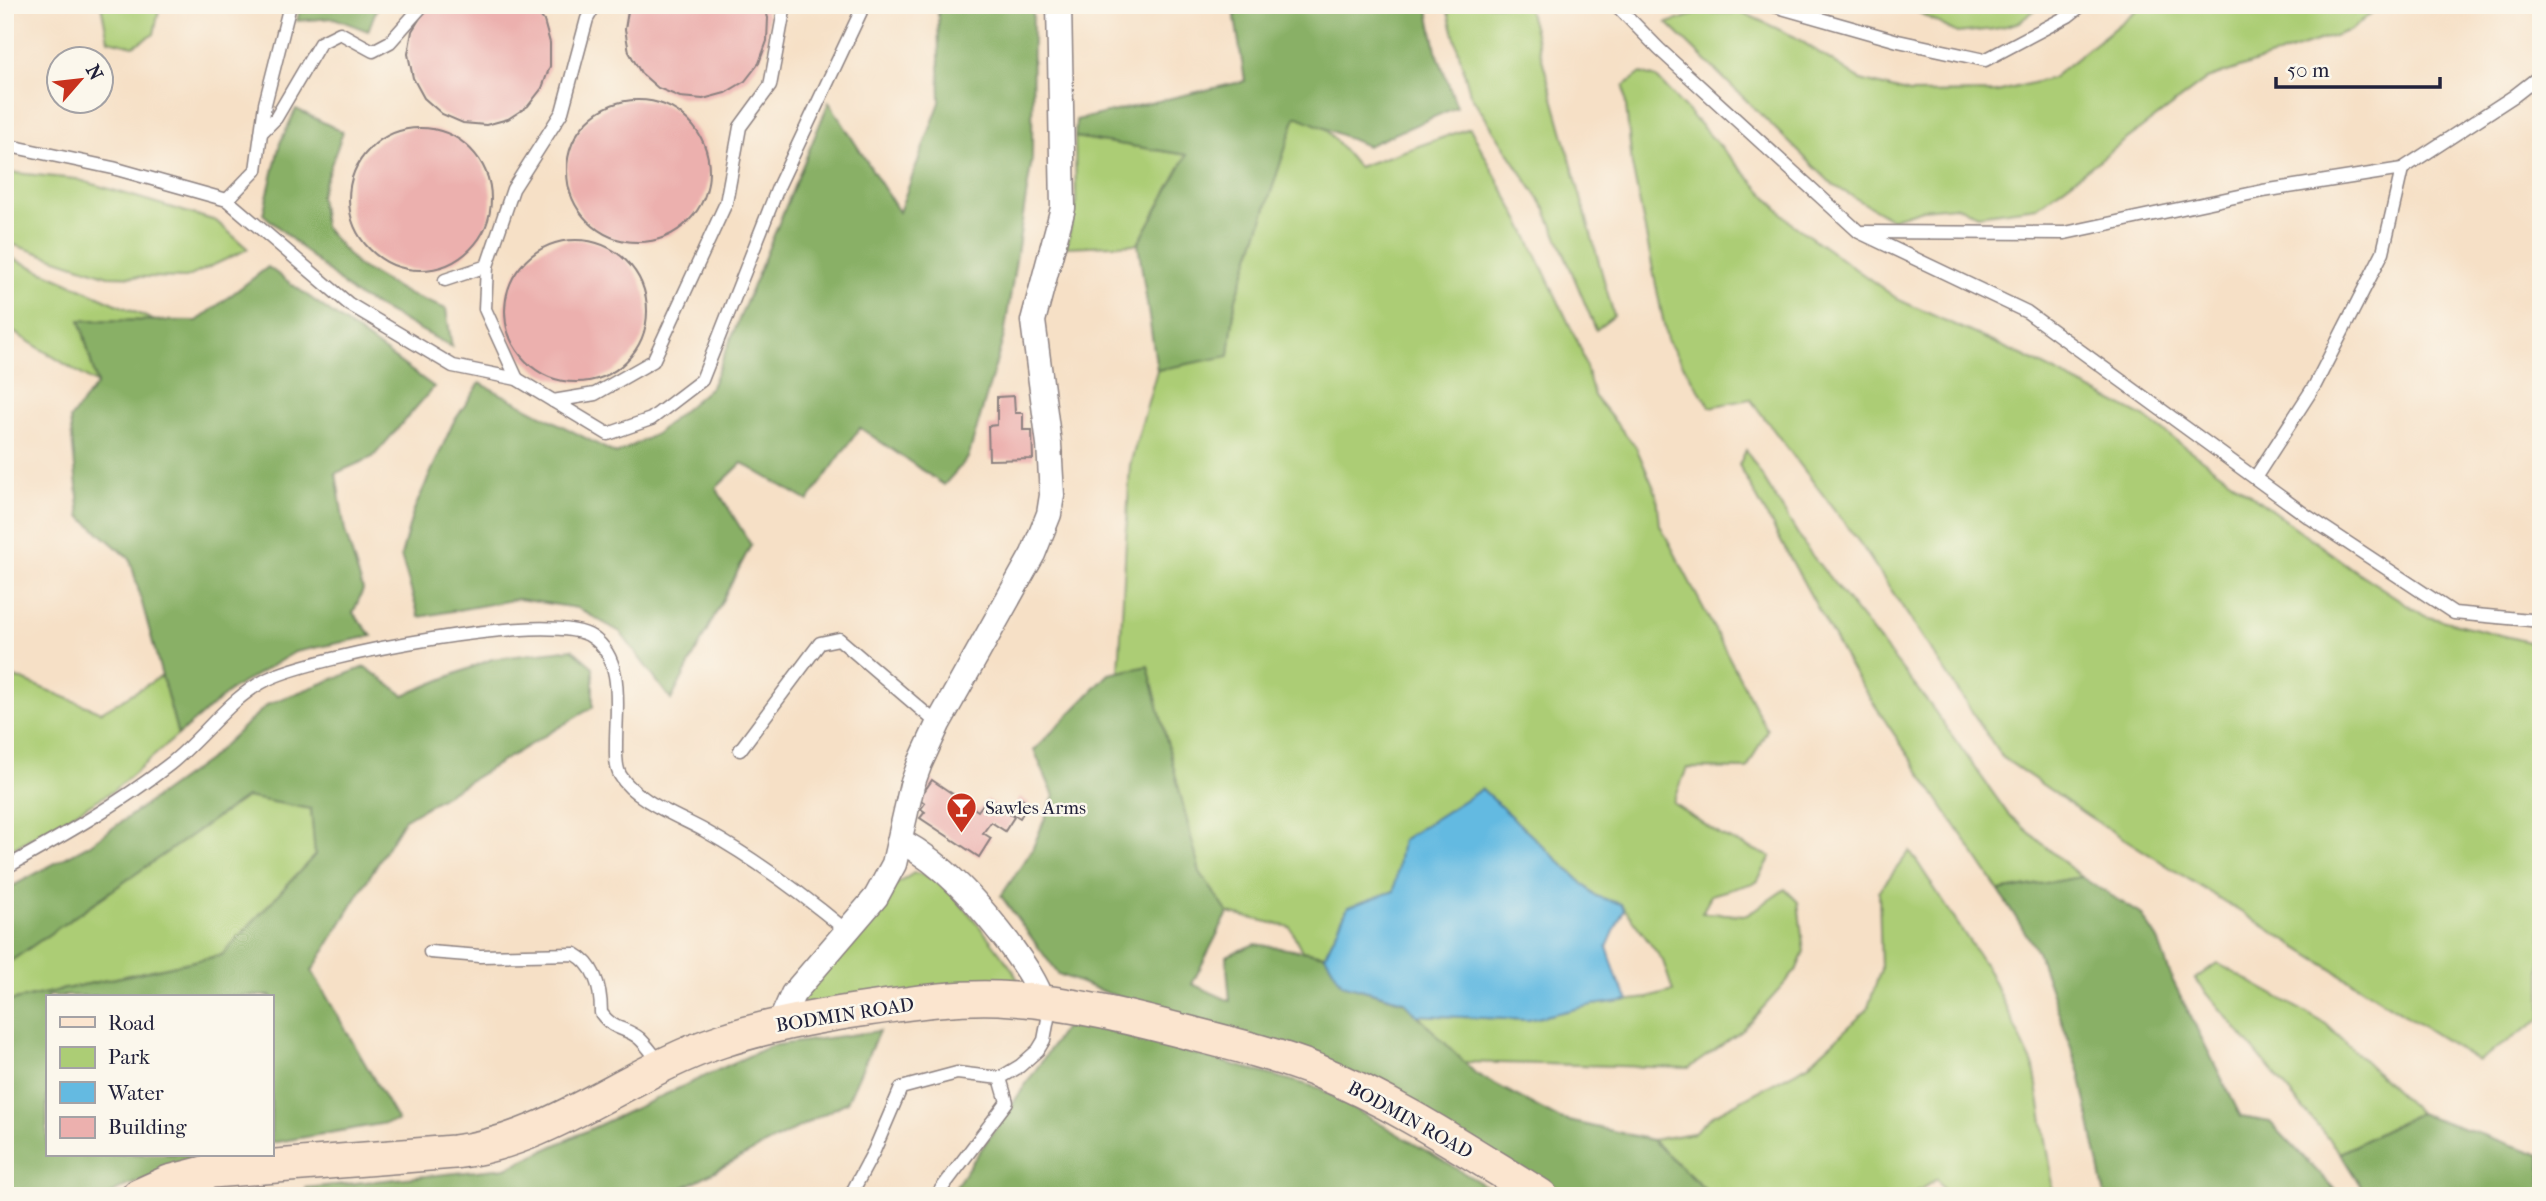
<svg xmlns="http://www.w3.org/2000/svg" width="2546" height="1201" font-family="'IM FELL French Canon',serif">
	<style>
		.green { fill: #accd75; stroke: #677858; stroke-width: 2 }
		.forest { fill: #89b066; stroke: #566950; stroke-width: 2 }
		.water { fill: #64bae1; stroke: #436e8e; stroke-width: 2 }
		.building { fill: #ecb0ae }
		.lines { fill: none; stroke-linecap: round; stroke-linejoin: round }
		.service-casing { stroke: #8c8180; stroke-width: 15 }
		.minor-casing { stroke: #8c8180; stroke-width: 27 }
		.secondary-casing { stroke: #8c8180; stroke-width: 36 }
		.service { stroke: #fff; stroke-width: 12 }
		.minor { stroke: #fff; stroke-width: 24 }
		.secondary { stroke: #fbe5cf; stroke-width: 33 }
		.labels { text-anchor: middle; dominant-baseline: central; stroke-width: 5; stroke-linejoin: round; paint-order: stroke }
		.poi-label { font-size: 19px; fill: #22223b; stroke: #fbf7ec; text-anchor: start }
		.street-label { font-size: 19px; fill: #22223b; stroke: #fbf7ec }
	</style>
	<rect width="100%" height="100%" fill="#fbf7ec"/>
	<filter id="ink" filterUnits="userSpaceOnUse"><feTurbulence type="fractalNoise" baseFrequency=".0143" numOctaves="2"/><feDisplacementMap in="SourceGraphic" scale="14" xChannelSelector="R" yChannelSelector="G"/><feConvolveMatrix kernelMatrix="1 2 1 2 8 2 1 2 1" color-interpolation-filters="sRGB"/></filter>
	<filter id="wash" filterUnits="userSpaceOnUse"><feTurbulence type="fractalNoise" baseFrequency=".00686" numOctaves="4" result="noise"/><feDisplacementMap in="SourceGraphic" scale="28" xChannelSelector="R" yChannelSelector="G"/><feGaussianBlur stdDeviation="1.57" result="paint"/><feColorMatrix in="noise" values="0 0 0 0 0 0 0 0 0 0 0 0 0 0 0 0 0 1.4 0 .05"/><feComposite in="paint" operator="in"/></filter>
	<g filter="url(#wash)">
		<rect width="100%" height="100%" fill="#f6e0c6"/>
		<!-- green -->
		<g class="green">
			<polygon points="101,5 160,5 154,34 133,46 108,40"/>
			<polygon points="1446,5 1527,5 1614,316 1596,330 1546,210 1470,94"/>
			<polygon points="1905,5 2041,5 2020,22 1995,29 1957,33"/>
			<polygon points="2143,5 2381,5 2351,30 2207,79 2037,207 1978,215 1955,206 1922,209 1891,219 1833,185 1667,23 1700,13 1744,13 1795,37 1861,80 1910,93 1997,92 2052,78"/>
			<polygon points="1641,73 1657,78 1791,223 1899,300 2028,358 2144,417 2354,570 2425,616 2541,645 2541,1019 2478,1061 2088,816 2002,757 1862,546 1750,399 1710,407 1667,340 1632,165 1624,86"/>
			<polygon points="1296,115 1325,128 1358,167 1470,128 1523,227 1581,349 1594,396 1636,447 1657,495 1660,525 1767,730 1747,769 1687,768 1673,803 1722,836 1771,857 1757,882 1711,895 1702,913 1747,915 1785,889 1798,902 1804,952 1796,971 1742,1031 1689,1068 1463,1062 1417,1015 1528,1020 1592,1005 1648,998 1673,991 1663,961 1621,904 1596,896 1482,789 1402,840 1395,891 1348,907 1325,955 1302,951 1290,927 1228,913 1200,873 1148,667 1119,672 1130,465 1157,370 1229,355 1235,302"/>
			<polygon points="1075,137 1188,155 1138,244 1066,247 1076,204"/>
			<polygon points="5,172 76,179 216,221 248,249 186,278 108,276 5,242"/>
			<polygon points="5,255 155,321 80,320 97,384 7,328 5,329"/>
			<polygon points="1746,450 1807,549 1931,706 2008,814 2081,877 1999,891 1854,674 1739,465"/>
			<polygon points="5,673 101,712 162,676 178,735 113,791 5,853"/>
			<polygon points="246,797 311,809 315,855 222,955 5,1002 5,965"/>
			<polygon points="1910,851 1988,970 2034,1067 2051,1170 2052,1196 1947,1196 1937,1179 1910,1196 1712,1196 1652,1140 1693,1133 1713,1115 1808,1065 1867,1010 1881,969 1879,891"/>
			<path d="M914,873c32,0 79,72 99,97l5,11 -2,4 -229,21 89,-109z"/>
			<polygon points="2217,963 2326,1024 2419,1113 2340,1153 2195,979"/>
		</g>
		<!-- forest -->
		<g class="forest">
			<polygon points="301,5 378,5 368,31 334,18 297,21"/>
			<polygon points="935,5 1033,5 1032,159 1004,336 968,458 944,485 860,428 808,501 742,463 716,488 751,545 671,700 620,632 577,608 518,599 419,617 401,556 413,512 453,423 480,383 616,454 656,434 711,387 829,102 899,212 940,102 938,13"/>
			<polygon points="1233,5 1427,5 1436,50 1457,107 1367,146 1296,116 1235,302 1229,356 1157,370 1138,244 1187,155 1075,137 1076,120 1245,81"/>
			<polygon points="296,109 343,132 320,195 324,227 357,265 408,294 446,309 452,347 354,294 263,214 280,143"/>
			<polygon points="268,267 434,387 373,457 336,473 345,531 363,590 353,613 372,636 295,652 231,690 178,735 130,559 80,516 70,419 97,384 80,320 197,321"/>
			<polygon points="572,649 593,667 593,707 404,820 312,971 398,1121 271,1143 271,996 47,996 47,1154 217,1154 124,1187 108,1196 5,1196 5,1002 222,955 315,855 311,809 246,797 5,965 5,890 89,845 208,760 268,704 365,667 404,695 492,659"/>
			<polygon points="1148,666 1200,872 1228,913 1192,984 1230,1001 1226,956 1255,944 1325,955 1342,984 1404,1002 1476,1074 1560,1119 1652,1140 1712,1196 1565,1196 1531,1174 1233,1032 1107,993 1058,974 1001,896 1032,850 1054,796 1034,750 1109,674"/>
			<polygon points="2081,877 2141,914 2158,940 2172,979 2241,1117 2270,1122 2341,1196 2105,1196 2080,1073 2037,951 1999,891"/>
			<polygon points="1070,1020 1319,1088 1503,1196 949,1196"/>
			<polygon points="879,1031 847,1102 673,1193 674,1196 308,1196 306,1188 506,1168 770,1046"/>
			<polygon points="2419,1113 2541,1155 2541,1196 2367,1196 2340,1153"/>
		</g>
		<!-- water -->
		<polygon class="water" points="1482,789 1596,896 1621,904 1624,909 1607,947 1618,981 1629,1000 1592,1005 1528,1020 1417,1015 1404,1001 1342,984 1325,955 1348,907 1394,891 1402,840"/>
		<g id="blocks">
			<!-- building -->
			<g class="building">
				<polygon points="428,5 532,5 544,21 550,43 550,66 542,88 528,106 508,119 486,125 463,123 442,114 424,98 413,78 408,54 412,31"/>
				<polygon points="629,5 764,5 768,18 767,41 759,63 745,81 725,93 703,99 680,97 658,88 641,73 629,52 625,29"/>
				<circle cx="638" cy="171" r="71"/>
				<circle cx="420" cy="199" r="71"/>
				<circle cx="576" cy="311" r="71"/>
				<polygon points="1014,396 1015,413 1023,413 1023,430 1032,430 1033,459 989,460 988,426 997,425 997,397"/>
				<polygon points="932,780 978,811 987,799 1014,817 1005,831 991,822 983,833 991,838 979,857 920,818 925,812 921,809 925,803 919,799"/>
				<polygon points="1020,797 1029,803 1020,818 1010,812"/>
			</g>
		</g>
	</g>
	<g filter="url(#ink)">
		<use href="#blocks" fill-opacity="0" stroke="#8c8180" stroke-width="2"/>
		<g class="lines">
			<defs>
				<g id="service">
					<polyline points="1616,5 1659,49 1859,232 2027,312 2307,516 2454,613 2541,621"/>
					<polyline points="1771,5 1898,41 1985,60 2068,16 2082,5"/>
					<polyline points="261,133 276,118 320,43 340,33 373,51 390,42 423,5"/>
					<polyline points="5,145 113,168 227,200 349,304 453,366 517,379 608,434 651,419 702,380 779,185 864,5"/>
					<polyline points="227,200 256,170 265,104 290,5"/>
					<polyline points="1863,232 2065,233 2263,191 2402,169 2514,96 2541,75"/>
					<polyline points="445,280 487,266"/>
					<polyline points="517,379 485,309 487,266 513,189 562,112 587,19 595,5"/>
					<polyline points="553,401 595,394 653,361 726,203 740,127 770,86 785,5"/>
					<polyline points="2255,478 2315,385 2383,252 2402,169"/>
					<polyline points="740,750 820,643 839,639 938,724"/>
					<path d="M5,868c57,-32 114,-64 165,-104 34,-27 59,-66 98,-85 47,-23 284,-70 324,-42 33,22 24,71 24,106 0,10 -1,23 4,32 14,25 62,43 85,56 47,26 101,66 142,100"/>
					<path d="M430,952l50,4 95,-2c22,12 26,37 26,59 14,19 23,13 38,25 8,7 15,18 22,26"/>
					<polyline points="850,1196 874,1151 901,1088 957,1073 1000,1078 1020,1066 1038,1050 1044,1040 1048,1019 1044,1005"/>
					<polyline points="936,1196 1007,1102 1000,1078"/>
				</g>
				<g id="minor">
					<path d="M901,841c45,25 75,60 106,100 14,20 28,38 36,61"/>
					<polyline points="779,1025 793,994 876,897 894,864 912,785 920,763 938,724 1033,554 1049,514 1052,495 1049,444 1033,321 1063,208 1059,5"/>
				</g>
				<path id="secondary" d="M138,1196l31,-14 43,-11 242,-19c98,-11 175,-81 267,-111 48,-16 97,-25 147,-32 48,-7 97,-14 145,-10 60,4 119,19 177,34 43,11 87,22 128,38 79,32 151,81 223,125"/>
			</defs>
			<!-- service casing -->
			<use href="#service" class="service-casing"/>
			<!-- minor casing -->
			<use href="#minor" class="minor-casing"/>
			<!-- secondary casing -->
			<use href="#secondary" class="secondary-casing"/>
			<!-- service -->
			<use href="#service" class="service"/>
			<!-- minor -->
			<use href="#minor" class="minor"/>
			<!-- secondary -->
			<use href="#secondary" class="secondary"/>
		</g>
	</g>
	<!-- icons -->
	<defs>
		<symbol id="bar-pin" viewBox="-11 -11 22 30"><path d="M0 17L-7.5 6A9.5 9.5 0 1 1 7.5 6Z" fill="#c8321e" stroke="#fbf7ec"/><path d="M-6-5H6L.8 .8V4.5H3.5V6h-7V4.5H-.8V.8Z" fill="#fff"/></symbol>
	</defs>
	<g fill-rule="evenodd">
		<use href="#bar-pin" x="944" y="790" width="35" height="47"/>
	</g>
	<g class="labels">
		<!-- poi labels -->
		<g class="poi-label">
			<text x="985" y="808">Sawles Arms</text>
		</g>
		<!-- street labels -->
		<g class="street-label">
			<text transform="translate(845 1015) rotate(-9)">BODMIN ROAD</text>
			<text transform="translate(1410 1120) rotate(29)">BODMIN ROAD</text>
		</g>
	</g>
	<!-- margin -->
	<rect width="2546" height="1201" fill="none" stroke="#fbf7ec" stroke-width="28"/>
	<!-- legend -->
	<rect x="46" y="995" width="228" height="161" fill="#fbf7ec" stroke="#a4a2a5" stroke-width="2"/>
	<rect x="60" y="1017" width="35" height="10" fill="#fbe5cf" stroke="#a4a2a5" stroke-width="2"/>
	<text x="108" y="1030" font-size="21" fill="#22223b">Road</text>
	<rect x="60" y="1047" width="35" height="21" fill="#accd75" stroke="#a4a2a5" stroke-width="2"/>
	<text x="108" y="1064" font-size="21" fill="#22223b">Park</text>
	<rect x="60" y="1082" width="35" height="21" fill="#64bae1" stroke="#a4a2a5" stroke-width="2"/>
	<text x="108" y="1100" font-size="21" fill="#22223b">Water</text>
	<rect x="60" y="1117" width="35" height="21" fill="#ecb0ae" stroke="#a4a2a5" stroke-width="2"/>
	<text x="108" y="1134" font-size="21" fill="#22223b">Building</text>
	<!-- north arrow -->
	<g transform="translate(80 80) rotate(62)"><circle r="33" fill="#fbf7ec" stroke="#a4a2a5" stroke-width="2"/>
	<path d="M0-5L12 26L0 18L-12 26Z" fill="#c8321e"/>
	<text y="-10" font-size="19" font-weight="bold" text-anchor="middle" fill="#22223b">N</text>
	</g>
	<!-- scale -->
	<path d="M2276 77v10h164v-10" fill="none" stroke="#22223b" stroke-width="3.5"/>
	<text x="2287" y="77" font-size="21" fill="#22223b" stroke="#fbf7ec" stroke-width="5" paint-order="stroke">50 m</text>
</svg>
